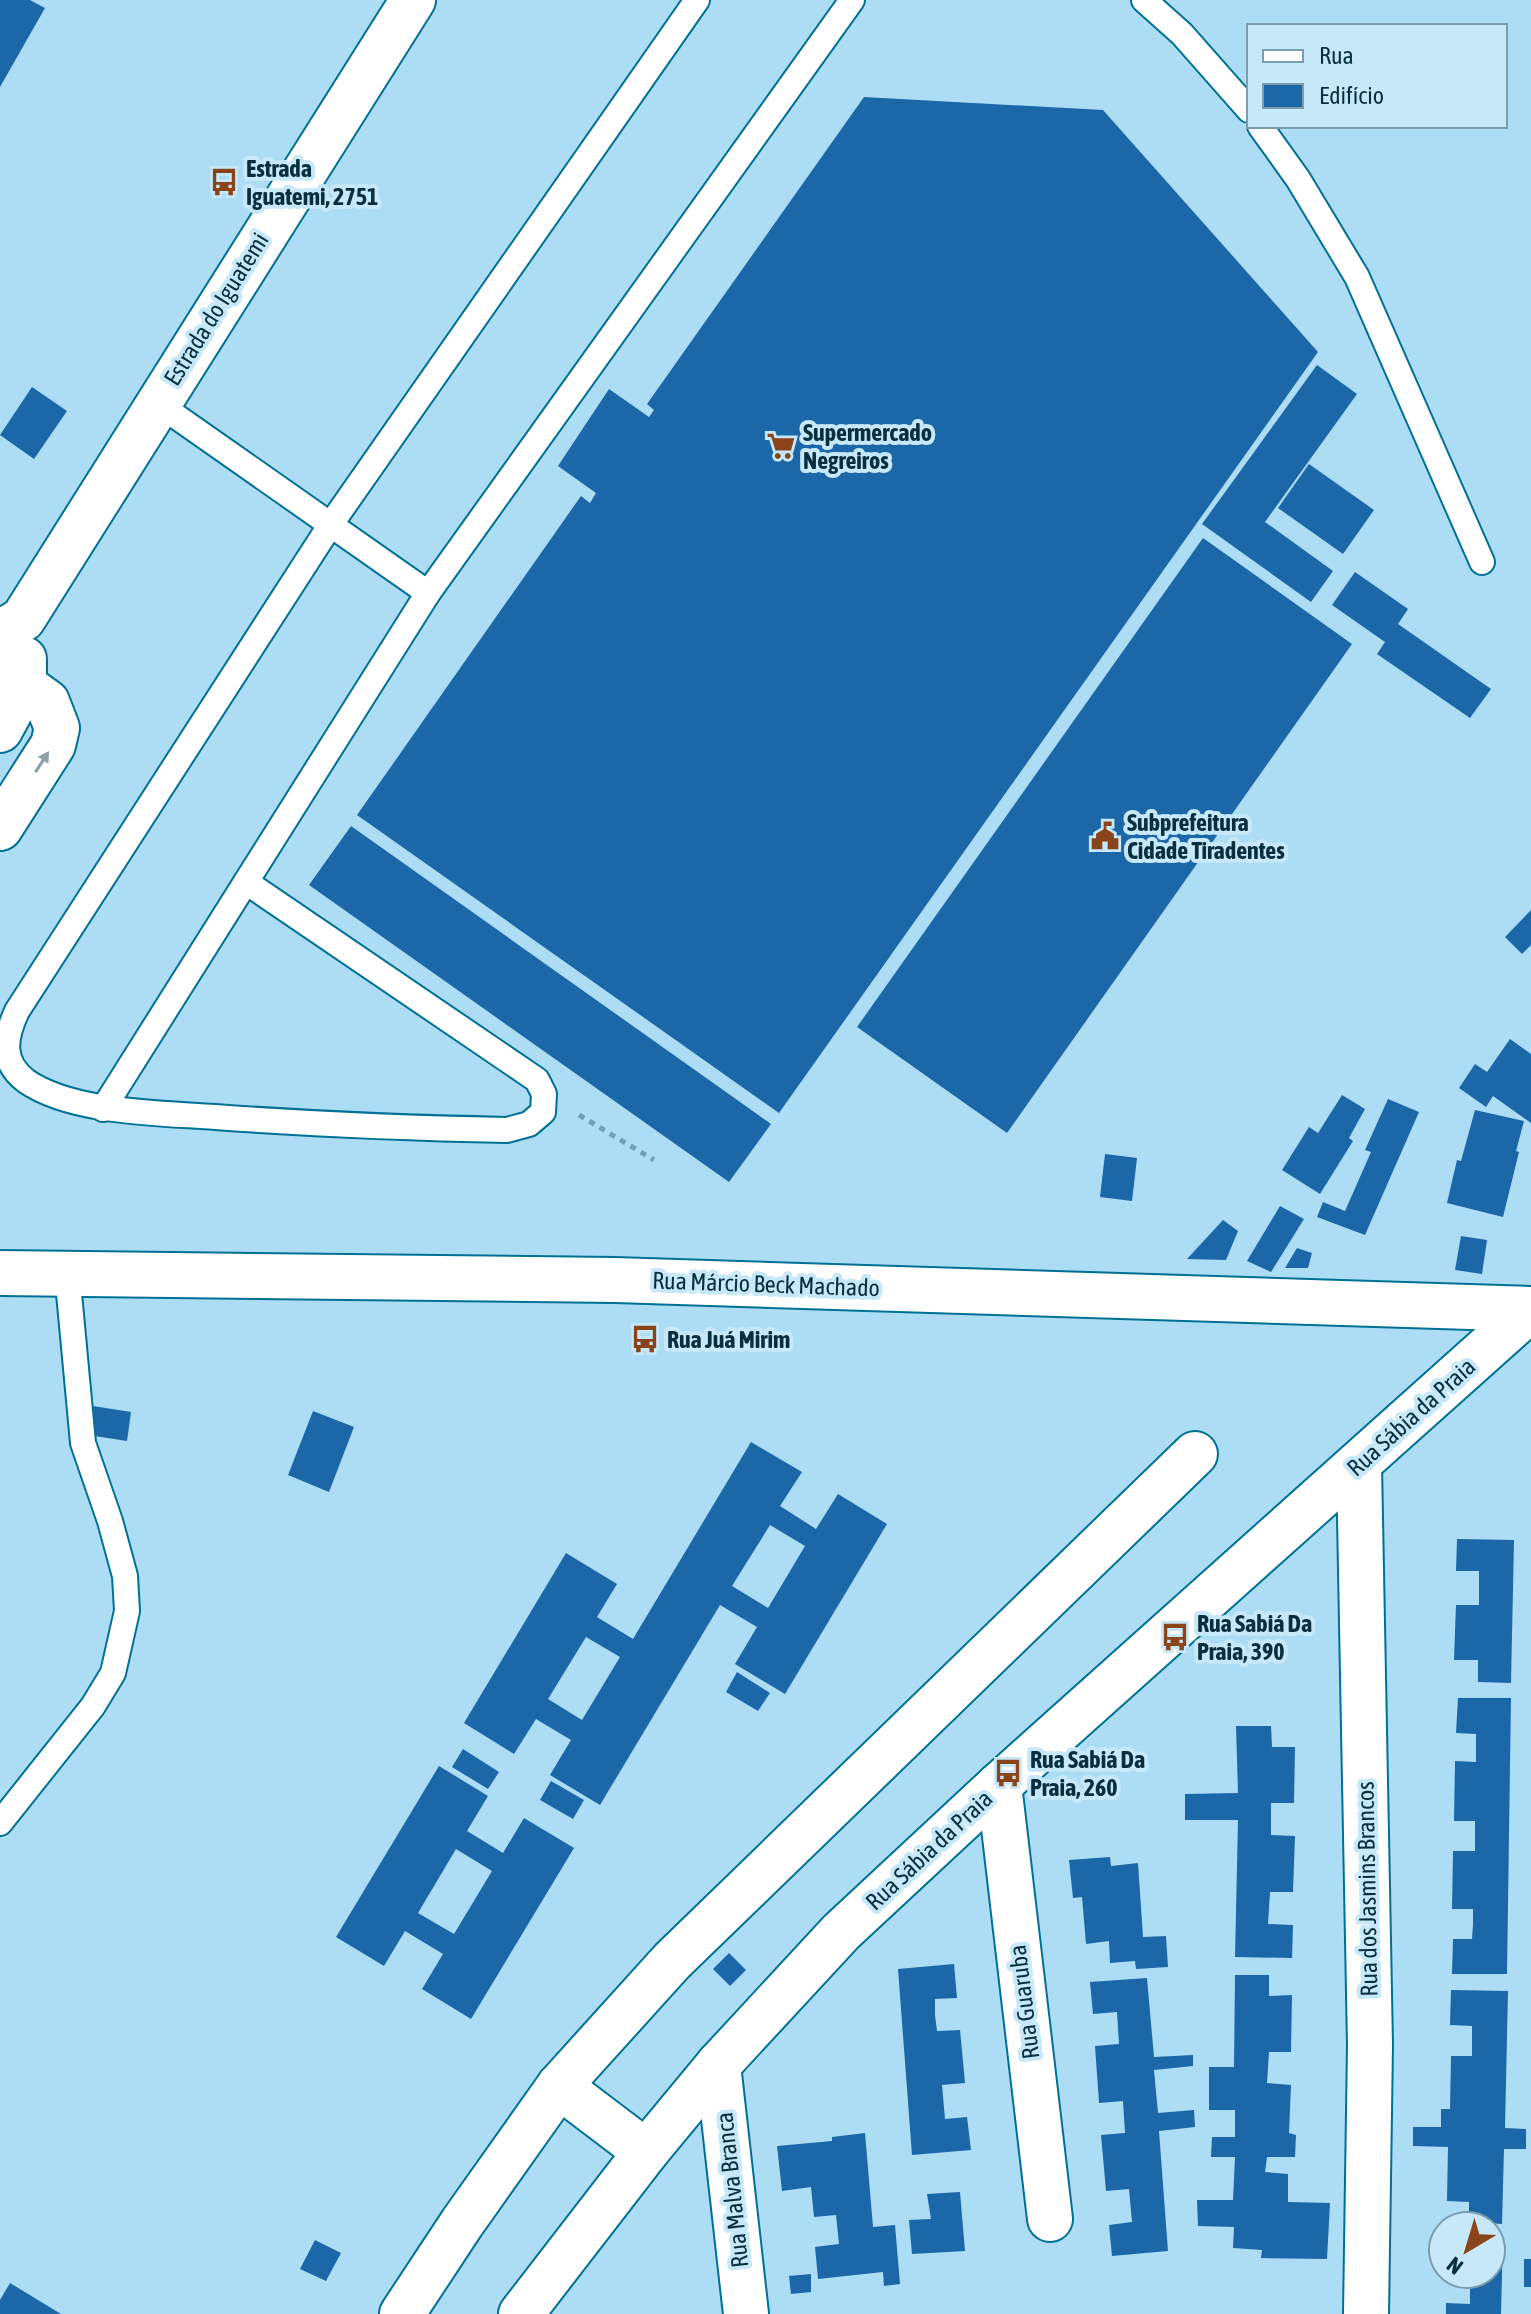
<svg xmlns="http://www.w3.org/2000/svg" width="1531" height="2314" font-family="'Asap Condensed',sans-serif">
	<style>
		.building { fill: #1b67a8; fill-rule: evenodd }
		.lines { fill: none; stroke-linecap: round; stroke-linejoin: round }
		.lane-casing { stroke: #007094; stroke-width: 28 }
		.street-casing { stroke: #007094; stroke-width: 48 }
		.primary-casing { stroke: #007094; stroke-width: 48 }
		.path { stroke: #72a0b5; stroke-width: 5; stroke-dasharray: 6 6; stroke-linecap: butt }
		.lane { stroke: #fff; stroke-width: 24 }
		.street { stroke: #fff; stroke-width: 44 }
		.primary { stroke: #fff; stroke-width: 44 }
		.oneway { fill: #8fa1a8 }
		.labels { text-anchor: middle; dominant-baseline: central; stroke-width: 8; stroke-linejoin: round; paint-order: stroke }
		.poi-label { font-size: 24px; font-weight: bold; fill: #072f3e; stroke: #c7e8f8; text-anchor: start }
		.street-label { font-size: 24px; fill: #072f3e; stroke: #c7e8f8 }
	</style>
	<rect width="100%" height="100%" fill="#acddf5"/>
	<!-- building -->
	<g class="building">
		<polygon points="0,0 30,0 45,8 0,87"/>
		<polygon points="864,97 1103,110 1318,352 779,1113 357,815 581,496 590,503 596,493 558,466 609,389 649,417 654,410 647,404"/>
		<polygon points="1317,365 1357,394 1265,522 1333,571 1311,602 1202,524"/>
		<polygon points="32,387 67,411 34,459 0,435"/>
		<polygon points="1309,464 1374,510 1343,554 1278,508"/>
		<polygon points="1203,538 1352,644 1007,1133 857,1027"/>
		<polygon points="1355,572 1408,609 1398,624 1491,689 1470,718 1377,654 1385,642 1332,605"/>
		<polygon points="351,826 771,1124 729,1182 309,885"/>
		<polygon points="1531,910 1531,945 1522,954 1505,937"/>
		<polygon points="1510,1039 1531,1054 1531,1123 1493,1096 1486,1107 1459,1088 1475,1064 1487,1072"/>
		<polygon points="1342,1095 1365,1109 1349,1138 1353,1141 1320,1194 1282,1170 1309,1127 1318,1133"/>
		<polygon points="1388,1099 1419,1112 1365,1235 1317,1217 1323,1202 1345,1211 1371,1152 1365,1150"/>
		<polygon points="1475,1110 1524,1121 1516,1151 1519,1152 1503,1217 1447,1203 1457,1160 1461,1161"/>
		<polygon points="1105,1154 1137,1158 1132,1201 1100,1197"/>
		<polygon points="1280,1206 1304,1219 1271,1272 1247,1261"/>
		<polygon points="1223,1220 1238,1231 1226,1260 1187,1259"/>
		<polygon points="1461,1236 1487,1240 1482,1274 1455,1270"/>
		<polygon points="1297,1248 1312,1253 1308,1268 1285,1268"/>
		<polygon points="93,1406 131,1412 127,1441 88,1435"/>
		<polygon points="313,1411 354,1427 329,1492 288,1475"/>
		<path d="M751,1442l51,30 -22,34 36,23 22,-35 49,30 -102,170 -50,-30 22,-37 -37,-22 -120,200 -50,-30 21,-35 -35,-21 -22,35 -50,-31 102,-170 51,31 -20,33 36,22zM770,1525l35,21 -37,62 -36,-22zM586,1637l34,20 -38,63 -34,-21z"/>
		<polygon points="1457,1539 1514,1540 1511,1683 1478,1682 1478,1660 1454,1660 1456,1605 1479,1605 1479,1571 1456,1571"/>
		<polygon points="737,1672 770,1693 758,1711 726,1692"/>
		<polygon points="1458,1698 1511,1698 1507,1974 1452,1974 1453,1939 1472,1939 1473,1924 1473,1909 1452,1909 1453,1851 1475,1851 1475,1821 1454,1821 1455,1761 1476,1762 1476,1734 1456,1733"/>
		<polygon points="1236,1726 1271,1726 1272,1747 1295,1747 1294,1803 1271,1803 1271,1835 1295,1836 1293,1892 1270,1892 1268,1924 1293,1925 1292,1958 1235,1957 1238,1820 1185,1820 1185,1794 1238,1793"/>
		<polygon points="463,1749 499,1772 488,1789 452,1767"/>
		<path d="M439,1766l49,30 -21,35 36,22 21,-35 50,30 -103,171 -49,-30 21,-35 -38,-23 -21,35 -48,-29zM456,1849l36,22 -38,63 -36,-21z"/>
		<polygon points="551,1781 584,1800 573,1819 540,1800"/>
		<polygon points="1110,1857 1111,1866 1138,1863 1143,1937 1166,1936 1168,1967 1136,1969 1135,1961 1110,1963 1109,1941 1086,1944 1082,1897 1073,1898 1069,1860"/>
		<polygon points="729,1953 746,1970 730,1986 713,1969"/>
		<polygon points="954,1964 957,1998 935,1999 935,2015 937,2031 960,2030 965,2083 942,2085 945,2119 967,2117 971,2150 912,2155 898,1969"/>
		<polygon points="1235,1975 1269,1975 1269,1996 1292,1995 1291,2052 1269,2052 1267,2083 1291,2085 1289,2133 1296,2135 1295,2157 1267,2157 1265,2172 1288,2174 1288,2202 1330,2203 1327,2259 1261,2258 1262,2250 1233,2248 1234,2227 1198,2226 1197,2200 1233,2200 1235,2157 1211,2157 1212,2137 1235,2137 1235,2110 1209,2110 1209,2067 1234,2067"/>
		<polygon points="1147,1978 1154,2057 1193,2055 1193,2066 1154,2070 1158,2113 1194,2110 1195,2127 1159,2131 1168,2251 1112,2256 1109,2225 1132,2222 1129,2189 1106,2191 1101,2135 1125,2133 1123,2101 1099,2103 1095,2046 1119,2044 1117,2012 1093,2014 1090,1982"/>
		<polygon points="1451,1990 1508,1991 1505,2128 1526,2129 1526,2149 1504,2149 1502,2224 1469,2222 1469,2202 1447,2201 1448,2147 1413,2146 1413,2127 1441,2127 1441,2109 1450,2109 1451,2056 1472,2056 1472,2026 1450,2025"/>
		<polygon points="865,2133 873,2227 895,2225 900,2284 884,2286 883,2272 818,2279 815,2247 839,2244 836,2215 814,2217 811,2187 782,2191 777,2146 832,2141 832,2137"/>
		<polygon points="960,2192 965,2251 912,2254 909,2220 931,2219 927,2194"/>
		<polygon points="1491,2239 1503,2239 1501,2314 1446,2314 1446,2303 1470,2304 1470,2274 1491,2274"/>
		<polygon points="315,2240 341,2253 326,2281 300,2269"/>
		<rect x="1524" y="2259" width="7" height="28"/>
		<polygon points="811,2274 811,2292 791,2294 789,2276"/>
		<polygon points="10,2283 61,2314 0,2314 0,2300"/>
	</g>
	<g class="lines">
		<defs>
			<g id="lane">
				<polyline points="1144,0 1182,34 1249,110"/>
				<polyline points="1260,126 1298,179 1357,277 1482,562"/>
				<polyline points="157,403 428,593"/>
				<path d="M246,882l291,198 7,14 -1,18 -14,12 -22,6c-98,-2 -195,-6 -292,-13 -55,-4 -143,-4 -189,-36 -26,-20 -21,-44 -9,-70l314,-487 366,-524"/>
				<polyline points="103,1109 428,593 852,0"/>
				<polyline points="0,1823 93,1706 113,1673 127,1611 125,1576 110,1521 83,1443 67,1272"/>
			</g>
			<g id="street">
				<polyline points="0,1273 615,1280 1531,1309"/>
				<polyline points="1359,1465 1370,2045 1366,2314"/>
				<polyline points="999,1785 1050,2219"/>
				<polyline points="718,2065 746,2314"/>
				<polyline points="559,2086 646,2152"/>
				<polyline points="402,2314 462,2223 559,2086 672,1961 1195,1454"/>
				<polyline points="521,2314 646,2152 718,2065 841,1932 999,1785 1531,1309"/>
			</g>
			<g id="primary">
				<polyline points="0,633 23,619 413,0"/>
				<polyline points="0,668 47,702 57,728 53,745 0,828"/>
				<polyline points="0,730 24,686 24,659"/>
			</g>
		</defs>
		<!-- lane casing -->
		<use href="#lane" class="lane-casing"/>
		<!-- street casing -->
		<use href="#street" class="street-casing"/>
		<!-- primary casing -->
		<use href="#primary" class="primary-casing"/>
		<!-- path -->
		<polyline class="path" points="579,1115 654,1160"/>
		<!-- lane -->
		<use href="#lane" class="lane"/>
		<!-- street -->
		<use href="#street" class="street"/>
		<!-- primary -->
		<use href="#primary" class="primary"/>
	</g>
	<!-- one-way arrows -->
	<defs><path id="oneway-solid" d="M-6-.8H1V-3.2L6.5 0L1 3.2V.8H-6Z" transform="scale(2)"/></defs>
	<use class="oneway" href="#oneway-solid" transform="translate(42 762) rotate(-57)"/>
	<!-- icons -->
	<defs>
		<symbol id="bus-bare" viewBox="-9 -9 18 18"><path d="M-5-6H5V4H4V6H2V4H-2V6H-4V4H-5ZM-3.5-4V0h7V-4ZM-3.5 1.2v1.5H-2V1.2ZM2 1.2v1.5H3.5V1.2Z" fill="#894419" stroke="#c7e8f8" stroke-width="2.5" paint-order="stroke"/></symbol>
		<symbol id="supermarket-bare" viewBox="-9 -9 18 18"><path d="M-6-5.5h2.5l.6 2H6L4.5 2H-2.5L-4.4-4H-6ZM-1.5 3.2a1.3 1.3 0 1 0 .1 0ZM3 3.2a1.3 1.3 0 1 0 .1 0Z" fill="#894419" stroke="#c7e8f8" stroke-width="2.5" paint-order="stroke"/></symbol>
		<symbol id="civic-bare" viewBox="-9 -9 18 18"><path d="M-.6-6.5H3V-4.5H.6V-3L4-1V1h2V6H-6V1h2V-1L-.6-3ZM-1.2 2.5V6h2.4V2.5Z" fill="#894419" stroke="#c7e8f8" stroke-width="2.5" paint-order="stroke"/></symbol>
	</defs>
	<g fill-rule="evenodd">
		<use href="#bus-bare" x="204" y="162" width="40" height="40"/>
		<use href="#supermarket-bare" x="761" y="426" width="40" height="40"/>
		<use href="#civic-bare" x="1085" y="816" width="40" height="40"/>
		<use href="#bus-bare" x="625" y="1319" width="40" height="40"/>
		<use href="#bus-bare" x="1155" y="1617" width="40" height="40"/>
		<use href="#bus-bare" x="988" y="1753" width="40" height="40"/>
	</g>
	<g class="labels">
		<!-- poi labels -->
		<g class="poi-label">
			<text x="246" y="168">Estrada<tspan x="246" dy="28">Iguatemi, 2751</tspan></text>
			<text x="803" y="432">Supermercado<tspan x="803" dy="28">Negreiros</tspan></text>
			<text x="1127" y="822">Subprefeitura<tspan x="1127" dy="28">Cidade Tiradentes</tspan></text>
			<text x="667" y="1339">Rua Juá Mirim</text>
			<text x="1197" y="1623">Rua Sabiá Da<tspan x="1197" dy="28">Praia, 390</tspan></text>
			<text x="1030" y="1759">Rua Sabiá Da<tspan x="1030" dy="28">Praia, 260</tspan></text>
		</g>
		<!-- street labels -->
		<g class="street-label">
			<text transform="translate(216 309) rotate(-58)">Estrada do Iguatemi</text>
			<text transform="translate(766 1284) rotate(2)">Rua Márcio Beck Machado</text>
			<text transform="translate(1411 1417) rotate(-42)">Rua Sábia da Praia</text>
			<text transform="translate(929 1850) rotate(-43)">Rua Sábia da Praia</text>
			<text transform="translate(1367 1889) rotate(-91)">Rua dos Jasmins Brancos</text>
			<text transform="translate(1024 2002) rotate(-97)">Rua Guaruba</text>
			<text transform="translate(732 2190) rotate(-96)">Rua Malva Branca</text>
		</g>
	</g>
	<!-- legend -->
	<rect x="1247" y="24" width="260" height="104" fill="#c7e8f8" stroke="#7a9eae" stroke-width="2"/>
	<rect x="1263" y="50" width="40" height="12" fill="#ffffff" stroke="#7a9eae" stroke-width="2"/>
	<text x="1319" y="64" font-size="24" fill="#072f3e">Rua</text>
	<rect x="1263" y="84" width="40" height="24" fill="#1b67a8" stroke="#7a9eae" stroke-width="2"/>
	<text x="1319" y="104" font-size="24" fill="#072f3e">Edifício</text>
	<!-- north arrow -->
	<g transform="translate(1467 2250) rotate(218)"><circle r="38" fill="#c7e8f8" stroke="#7a9eae" stroke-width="2"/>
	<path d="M0-6L14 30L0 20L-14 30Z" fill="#894419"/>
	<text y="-12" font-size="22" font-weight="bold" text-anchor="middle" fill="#072f3e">N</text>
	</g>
</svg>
